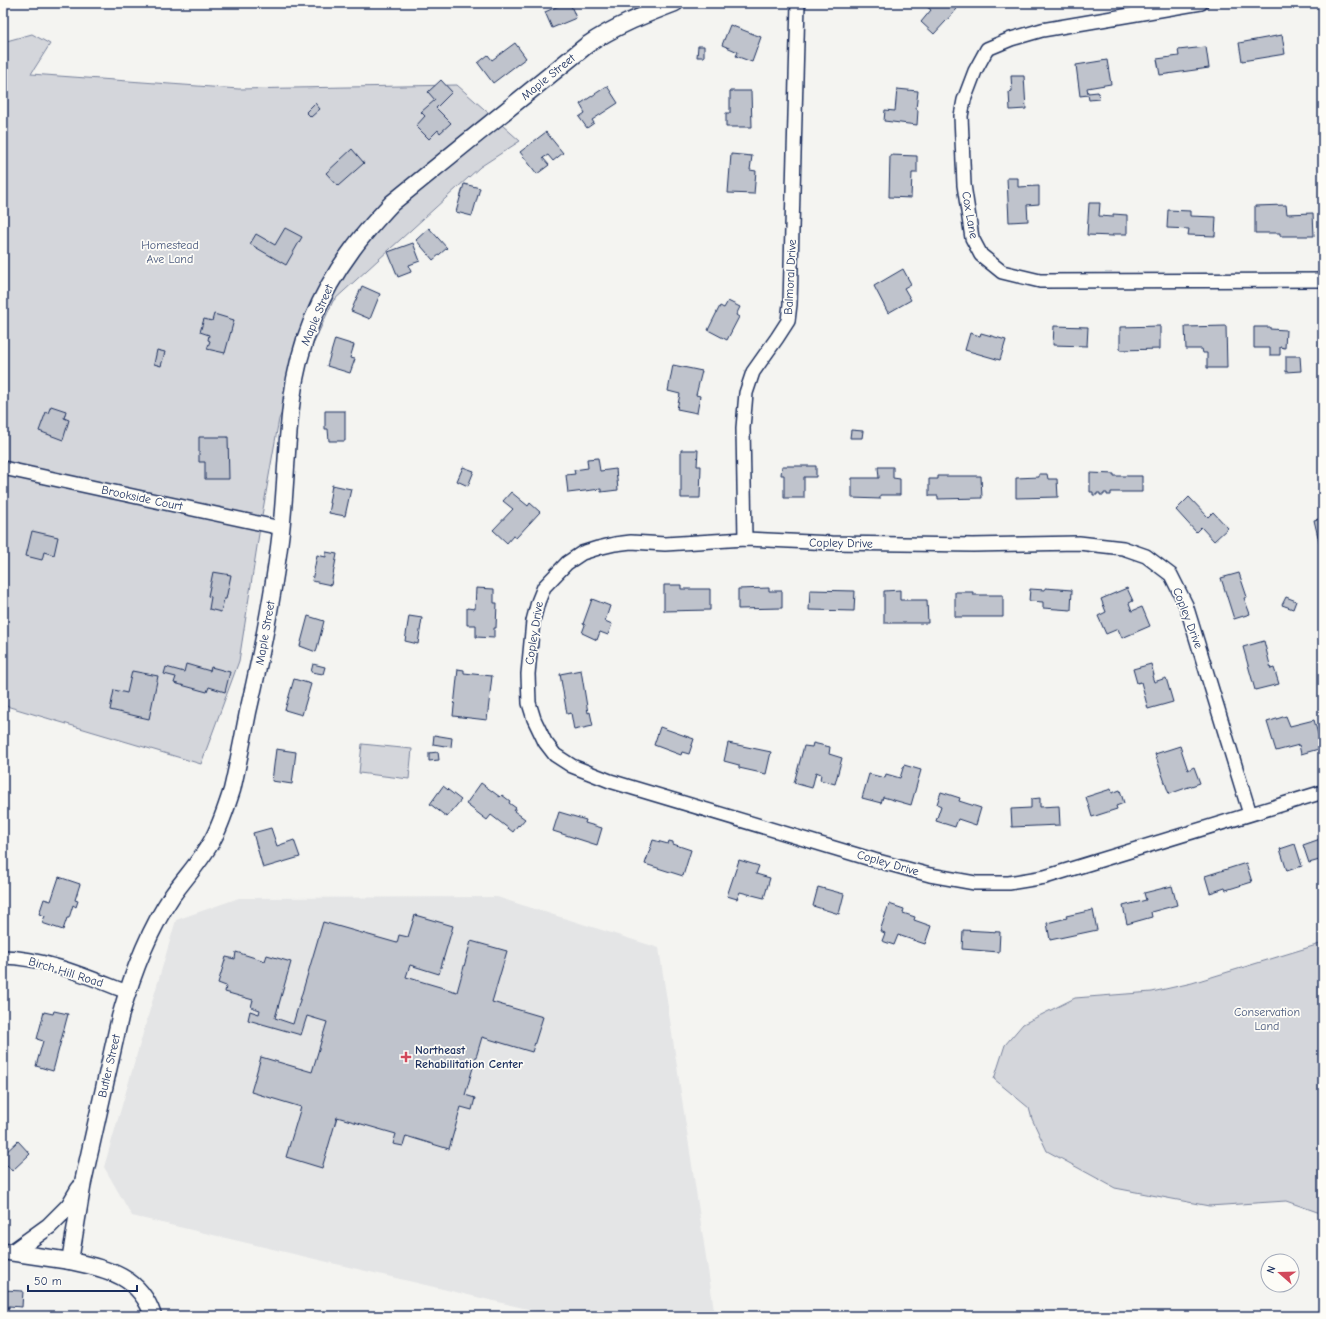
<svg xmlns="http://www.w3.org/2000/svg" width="1326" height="1319" font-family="'Comic Neue',sans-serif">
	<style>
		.built { fill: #e4e5e6 }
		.green { fill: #d4d6db; stroke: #78829c }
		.building { fill: #bfc3cc; stroke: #1b2f5e }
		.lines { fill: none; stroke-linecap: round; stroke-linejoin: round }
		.minor-casing { stroke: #1b2f5e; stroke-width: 16 }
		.tertiary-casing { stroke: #1b2f5e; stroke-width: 19 }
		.minor { stroke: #fdfcf7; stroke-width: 13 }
		.tertiary { stroke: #fdfcf7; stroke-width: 16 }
		.poi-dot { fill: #d1495b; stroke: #fdfcf7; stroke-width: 1.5 }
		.labels { text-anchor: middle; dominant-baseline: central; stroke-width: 3.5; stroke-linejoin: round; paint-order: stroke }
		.street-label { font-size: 12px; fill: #1b2f5e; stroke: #fdfcf7 }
		.park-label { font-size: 12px; fill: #49597d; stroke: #fdfcf7 }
		.poi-label { font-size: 12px; font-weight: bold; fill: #1b2f5e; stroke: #fdfcf7; text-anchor: start }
	</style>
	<rect width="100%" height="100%" fill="#f4f4f1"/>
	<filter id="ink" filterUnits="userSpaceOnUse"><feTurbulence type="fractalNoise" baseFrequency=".025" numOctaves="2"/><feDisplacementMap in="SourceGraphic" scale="8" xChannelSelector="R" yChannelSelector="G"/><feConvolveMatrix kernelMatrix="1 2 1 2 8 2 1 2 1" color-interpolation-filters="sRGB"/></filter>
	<g filter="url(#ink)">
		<!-- built -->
		<polygon class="built" points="497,897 659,948 715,1316 557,1316 132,1216 104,1167 176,920 239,898"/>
		<!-- green -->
		<g class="green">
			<polygon points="32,34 50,44 31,74 239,89 457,85 520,141 480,167 333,301 279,419 261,521 239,661 201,764 3,705 3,42"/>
			<polygon points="362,744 412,749 409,779 359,773"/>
			<polygon points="1323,943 1323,1214 1286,1201 1209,1206 1115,1188 1047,1151 1032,1119 1029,1108 994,1079 1005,1045 1023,1024 1075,998 1152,992 1192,983"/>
		</g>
		<!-- building -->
		<g class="building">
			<polygon points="565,3 570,3 576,18 552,28 545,12"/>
			<polygon points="928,3 950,3 957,9 934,34 921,22 931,10 926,6"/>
			<polygon points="730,25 761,37 752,62 736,56 738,52 722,45"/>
			<polygon points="1282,35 1285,54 1242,61 1239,43"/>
			<polygon points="515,43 526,58 493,83 478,63 488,55 492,60"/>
			<polygon points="698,46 704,46 704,57 697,57"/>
			<polygon points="1206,47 1209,68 1160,75 1157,59 1179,56 1178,50"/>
			<polygon points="1107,60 1111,84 1087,88 1088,93 1098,92 1099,99 1089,100 1088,95 1080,96 1076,65"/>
			<polygon points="1011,76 1024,76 1026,109 1010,110 1009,92 1012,91"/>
			<polygon points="441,80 452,92 436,108 451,123 440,133 438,130 429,139 416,126 425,116 421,112 435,100 428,92"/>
			<polygon points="607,86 618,103 592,120 594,123 587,128 579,117 585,113 580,104"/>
			<polygon points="897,89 918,91 916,109 918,110 917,125 884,121 885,110 895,111"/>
			<polygon points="730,91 751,91 752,127 726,127 726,113 730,113"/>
			<polygon points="315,103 320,109 311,117 306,112"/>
			<polygon points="546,132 563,153 553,161 548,155 543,158 549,165 537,174 520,152"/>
			<polygon points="352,149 364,163 338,186 326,173"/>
			<polygon points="731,154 752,156 750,170 756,171 754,194 728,193"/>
			<polygon points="890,155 917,156 917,173 912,173 911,198 889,197"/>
			<polygon points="1007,178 1018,178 1018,187 1039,186 1039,204 1027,205 1028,221 1009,222"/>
			<polygon points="464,184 480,188 472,216 456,212"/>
			<polygon points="1089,203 1100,203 1099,216 1113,217 1113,214 1127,215 1127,234 1113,234 1113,236 1087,235"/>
			<polygon points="1286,205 1287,214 1313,213 1314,236 1280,236 1280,233 1255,233 1255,206"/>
			<polygon points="1168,210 1190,211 1190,216 1216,217 1215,236 1188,235 1189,229 1167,228"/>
			<polygon points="285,228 302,237 286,265 250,244 256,234 275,245"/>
			<polygon points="429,228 447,248 433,260 416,240"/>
			<polygon points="413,243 420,261 409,265 411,272 398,277 388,252"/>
			<polygon points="903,269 911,284 904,288 911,300 888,313 874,286"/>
			<polygon points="362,286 380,294 370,319 351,311"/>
			<polygon points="728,301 740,307 736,315 739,317 727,340 708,330 720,306 724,308"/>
			<polygon points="214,314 234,320 225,353 207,349 210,341 208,340 209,335 200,332 204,319 212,321"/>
			<polygon points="1054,326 1088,327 1087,346 1053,345"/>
			<polygon points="1160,326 1160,349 1120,350 1120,327"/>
			<polygon points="1226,326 1227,368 1207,368 1207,353 1203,353 1202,349 1186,349 1185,327"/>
			<polygon points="1254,327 1270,327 1270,329 1286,330 1285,348 1280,347 1280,355 1270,355 1270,348 1254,348"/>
			<rect x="1320" y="332" width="3" height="17"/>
			<polygon points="970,333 980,336 981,333 1006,340 1000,360 965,350"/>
			<polygon points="335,339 354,345 350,358 355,359 350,373 327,366"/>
			<polygon points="157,350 165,352 161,366 154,364"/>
			<polygon points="1286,356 1300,356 1301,371 1286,372"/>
			<polygon points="673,365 702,371 696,395 700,396 697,413 677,409 680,394 668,391"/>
			<polygon points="51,406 66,411 64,418 69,420 63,440 39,431 46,412 48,413"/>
			<polygon points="325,411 345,411 345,441 329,441 328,429 325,429"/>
			<polygon points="851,430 863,431 862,438 850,438"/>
			<polygon points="199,437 228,437 229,479 205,479 205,462 199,462"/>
			<polygon points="681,450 698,450 697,466 701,466 700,498 681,498"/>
			<polygon points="598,458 600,471 616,469 618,490 601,492 601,489 568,493 566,475 575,474 574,470 588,468 587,459"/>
			<polygon points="782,466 816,466 816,477 804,477 804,498 784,498 784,475 781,475"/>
			<polygon points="463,467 474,471 468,486 457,481"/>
			<polygon points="878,467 893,467 893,478 900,479 900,495 880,495 880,499 852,498 852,478 879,478"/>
			<polygon points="1090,473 1114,474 1114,476 1142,476 1142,492 1111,492 1111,495 1107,495 1107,493 1104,493 1104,495 1100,495 1100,493 1097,493 1097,495 1093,495 1093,492 1090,492"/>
			<polygon points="1039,474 1047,474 1048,479 1057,479 1058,497 1016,498 1016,478 1039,477"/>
			<polygon points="938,476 981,476 982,498 938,499 938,496 929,496 929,479 938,479"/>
			<polygon points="332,485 351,489 345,516 329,513 331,503 329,503"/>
			<polygon points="511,492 528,506 530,503 540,512 516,538 513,536 507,543 493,530 513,509 503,501"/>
			<polygon points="1189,497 1208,517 1213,512 1228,528 1214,541 1201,527 1196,532 1176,510"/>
			<polygon points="1323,518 1323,558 1314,520"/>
			<polygon points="32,531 58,537 54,555 44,552 42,560 26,556"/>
			<polygon points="326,552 337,554 331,585 312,581 317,555 326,557"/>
			<polygon points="213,572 231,575 226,599 224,599 221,612 209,609 211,597 208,596"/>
			<polygon points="1239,573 1247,597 1244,598 1250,614 1234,619 1221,578"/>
			<polygon points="664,585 681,585 681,589 710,589 710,610 664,611"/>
			<polygon points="476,588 494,589 494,603 497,603 496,628 494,628 494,638 476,637 476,625 467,625 467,608 475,609"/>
			<polygon points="769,588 769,591 782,591 782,608 738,609 738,589"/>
			<polygon points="1045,588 1072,590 1071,610 1043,608 1043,602 1029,601 1030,589 1045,590"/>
			<polygon points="1127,588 1133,601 1129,603 1132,611 1142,607 1150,626 1122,638 1118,629 1106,634 1098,616 1106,612 1101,599"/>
			<polygon points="810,590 855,591 854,611 809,610"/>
			<polygon points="900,590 900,600 927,600 928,623 884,623 884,591"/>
			<polygon points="955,592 973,592 973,595 1003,595 1003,617 955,617"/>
			<polygon points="1286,597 1296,601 1293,609 1282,605"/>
			<polygon points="592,599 610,606 605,621 612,624 608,635 600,632 597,640 582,633 585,625 583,624"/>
			<polygon points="308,616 324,621 316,652 300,646"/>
			<polygon points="409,616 422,618 418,644 405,641"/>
			<polygon points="1264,641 1271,669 1274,668 1279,684 1255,690 1243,647"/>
			<polygon points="186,664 210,671 211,667 230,672 225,692 209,687 207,692 174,683 176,677 164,674 166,667 184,672"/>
			<polygon points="313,664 325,667 323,674 311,672"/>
			<polygon points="1151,664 1154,675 1152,676 1154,682 1166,678 1173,702 1148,709 1141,682 1137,683 1133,669"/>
			<polygon points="458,669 464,670 464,673 492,676 487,720 453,716"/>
			<polygon points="581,670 588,713 590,712 593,726 574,730 571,713 567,714 560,674"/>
			<polygon points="132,671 158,676 149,719 110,710 114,690 127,693"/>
			<polygon points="294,679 311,684 302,715 285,710"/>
			<polygon points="1286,716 1290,726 1314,720 1322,748 1301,754 1299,745 1276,751 1267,722"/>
			<polygon points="660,727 694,739 689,754 682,752 681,755 654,745"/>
			<polygon points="434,735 452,738 451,747 433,744"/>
			<polygon points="728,743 771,752 766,774 739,768 739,765 724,761"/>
			<polygon points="813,743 830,747 829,754 842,758 835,784 820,780 821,774 816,772 812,788 794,783 804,746 812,747"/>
			<polygon points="1180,746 1188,770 1194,767 1200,783 1169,794 1155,754"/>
			<polygon points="276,749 296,752 292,784 272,781"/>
			<polygon points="438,752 439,760 429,761 429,753"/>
			<polygon points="904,765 921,770 911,805 883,797 881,803 862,798 869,774 885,778 886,774 900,778"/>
			<polygon points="481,783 500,797 502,795 510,801 509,803 516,808 514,811 525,819 519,826 518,825 513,832 491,815 487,820 466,804"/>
			<polygon points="443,786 461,800 447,817 430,804"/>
			<polygon points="1111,789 1112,793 1120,790 1124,803 1116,806 1117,809 1092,817 1086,797"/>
			<polygon points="941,792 960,798 959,801 981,808 976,825 958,819 955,827 936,821 941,806 937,804"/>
			<polygon points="1040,798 1040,807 1059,806 1060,825 1012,827 1011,809 1031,808 1031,799"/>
			<polygon points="559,812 586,820 585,823 602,828 597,845 553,831"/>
			<polygon points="271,828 277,846 294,840 300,857 263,868 253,833"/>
			<polygon points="1323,838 1323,859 1309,863 1303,845"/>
			<polygon points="653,840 668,844 669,841 673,842 673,844 691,850 683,876 645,864"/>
			<polygon points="1295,844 1302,866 1287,871 1280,849"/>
			<polygon points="739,860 759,866 756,874 770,878 764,898 740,892 737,899 727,896"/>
			<polygon points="1246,863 1252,882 1226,890 1225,888 1210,893 1205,876"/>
			<polygon points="59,877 80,884 75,900 78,901 76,907 73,905 69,918 67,918 63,930 42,923 45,916 39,914 44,899 51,901"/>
			<polygon points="1172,886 1177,905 1151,912 1152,917 1127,924 1123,906 1146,900 1144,893"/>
			<polygon points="818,887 844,894 839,914 813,906"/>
			<polygon points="889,904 904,909 903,913 915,917 914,920 931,926 925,944 898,935 894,945 882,941 885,933 880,931"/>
			<polygon points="1093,910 1097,930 1050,940 1047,923 1067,918 1066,916"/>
			<polygon points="415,915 453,926 439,974 410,965 406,977 457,992 471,941 507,951 492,1002 543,1017 532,1052 482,1037 465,1095 475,1098 472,1110 461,1107 449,1149 406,1136 403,1146 393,1144 396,1134 337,1117 322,1168 286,1157 301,1107 251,1092 261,1057 312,1072 327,1022 307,1016 301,1035 248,1020 250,1011 259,1014 260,1010 251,1007 253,1000 225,992 226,986 218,983 226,957 235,959 236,952 265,961 267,955 291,962 275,1018 293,1024 323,922 397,943 399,935 408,937"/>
			<polygon points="963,930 1000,932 999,952 962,949"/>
			<polygon points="54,1011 68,1014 53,1071 36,1066 43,1041 37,1039 44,1012 53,1014"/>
			<polygon points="18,1141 30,1154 12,1171 7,1165 3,1169 3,1155"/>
			<polygon points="3,1290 23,1291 22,1307 9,1306 9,1308 3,1308"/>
		</g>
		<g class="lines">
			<defs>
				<g id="minor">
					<polyline points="1201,3 1042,30 1011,39 987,49 975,71 964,100 961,116 964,185 972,238 981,255 1002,272 1040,281 1323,280"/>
					<polyline points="3,468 281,528"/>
					<polyline points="745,539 743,428 746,393 753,372 777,338 788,321 790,304 798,3"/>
					<polyline points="1250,814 1186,605 1171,575 1146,556 1123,548 1079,543 973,545 832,543 745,539 665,544 631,542 615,544 598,548 582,553 567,563 544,587 538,602 533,621 528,674 529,703 534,719 545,742 555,755 572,766 610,781 874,860 930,875 975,883 1009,883 1045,877 1323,792"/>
					<path d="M3,957c43,1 85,20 124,35"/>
				</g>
				<g id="tertiary">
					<polyline points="9,1252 70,1261"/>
					<polyline points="13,1252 49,1226 69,1206 79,1189"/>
					<path d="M153,1316c-13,-41 -47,-47 -83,-55l13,-79 37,-165c12,-42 27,-84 52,-121 14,-20 32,-38 43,-61 7,-14 12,-30 17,-45 6,-26 11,-52 16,-78 14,-60 26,-120 33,-181 5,-44 5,-88 11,-132 6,-54 28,-106 60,-149 12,-17 26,-32 40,-47l195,-158c28,-19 57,-30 88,-42"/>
				</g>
			</defs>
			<!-- minor casing -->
			<use href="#minor" class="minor-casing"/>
			<!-- tertiary casing -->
			<use href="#tertiary" class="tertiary-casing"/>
			<!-- minor -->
			<use href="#minor" class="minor"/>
			<!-- tertiary -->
			<use href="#tertiary" class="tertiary"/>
		</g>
	</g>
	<!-- markers -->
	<path class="poi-dot" d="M404 1051h4v4h4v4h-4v4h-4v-4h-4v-4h4z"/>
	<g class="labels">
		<!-- street labels -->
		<g class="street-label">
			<text transform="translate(548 77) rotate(-39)">Maple Street</text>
			<text transform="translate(970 215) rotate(80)">Cox Lane</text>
			<text transform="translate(790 277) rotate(-87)">Balmoral Drive</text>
			<text transform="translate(317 315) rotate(-67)">Maple Street</text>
			<text transform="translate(142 498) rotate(12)">Brookside Court</text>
			<text transform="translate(841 543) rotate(1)">Copley Drive</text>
			<text transform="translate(1188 618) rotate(69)">Copley Drive</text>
			<text transform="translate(265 633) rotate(-80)">Maple Street</text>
			<text transform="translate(534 633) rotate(-81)">Copley Drive</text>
			<text transform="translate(888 863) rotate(16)">Copley Drive</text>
			<text transform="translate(66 972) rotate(17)">Birch Hill Road</text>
			<text transform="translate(109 1066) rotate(-77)">Butler Street</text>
		</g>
		<!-- park labels -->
		<g class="park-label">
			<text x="170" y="245">Homestead<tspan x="170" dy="14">Ave Land</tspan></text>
			<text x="1267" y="1012">Conservation<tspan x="1267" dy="14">Land</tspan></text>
		</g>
		<!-- poi labels -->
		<g class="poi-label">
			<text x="415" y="1050">Northeast<tspan x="415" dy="14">Rehabilitation Center</tspan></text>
		</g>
	</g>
	<!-- margin -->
	<rect width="1326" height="1319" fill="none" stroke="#fdfcf7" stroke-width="16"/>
	<rect x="8" y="8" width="1310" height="1303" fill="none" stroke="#1b2f5e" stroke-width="1.5" filter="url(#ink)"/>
	<!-- north arrow -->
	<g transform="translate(1280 1273) rotate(290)"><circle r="19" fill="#fdfcf7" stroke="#a3aaba"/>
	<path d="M0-3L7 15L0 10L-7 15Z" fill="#d1495b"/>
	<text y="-6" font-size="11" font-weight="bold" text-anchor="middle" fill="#1b2f5e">N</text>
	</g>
	<!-- scale -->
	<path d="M28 1285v6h109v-6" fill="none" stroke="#1b2f5e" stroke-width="2"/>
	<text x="34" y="1285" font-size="12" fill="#1b2f5e" stroke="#fdfcf7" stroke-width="3" paint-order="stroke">50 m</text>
</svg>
